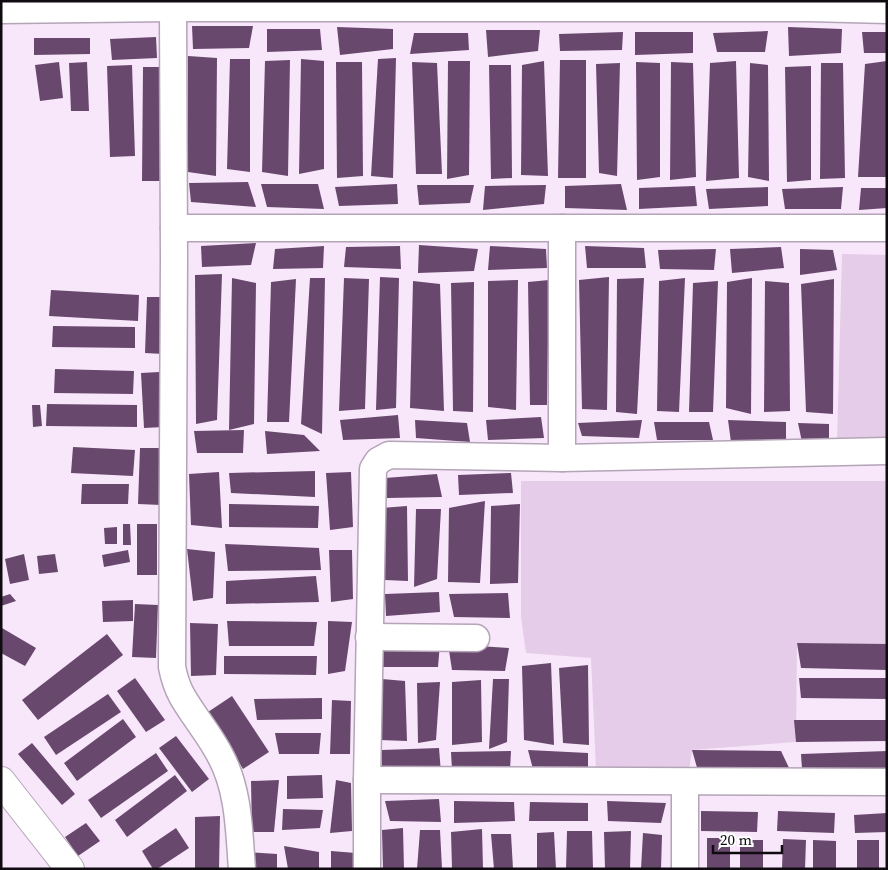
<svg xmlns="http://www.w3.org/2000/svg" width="888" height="870" font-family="'Source Serif 4',serif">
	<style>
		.green { fill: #e5cce8 }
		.building { fill: #69486e }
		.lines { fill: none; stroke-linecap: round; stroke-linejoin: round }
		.minor-casing { stroke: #b4a4b7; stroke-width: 29 }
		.secondary-casing { stroke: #b4a4b7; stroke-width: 30 }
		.minor { stroke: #fff; stroke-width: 26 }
		.secondary { stroke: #fff; stroke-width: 28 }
	</style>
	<rect width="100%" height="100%" fill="#f8e7fb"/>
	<!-- green -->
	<g class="green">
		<polygon points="842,254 887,255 887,439 837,441"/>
		<polygon points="521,481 887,481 887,645 797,643 796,742 692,750 689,771 596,770 591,658 526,653 521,617"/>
	</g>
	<!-- building -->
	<g class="building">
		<polygon points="192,26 253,26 249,48 193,49"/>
		<polygon points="337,27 393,29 393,49 340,55"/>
		<polygon points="788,27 842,29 841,53 789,56"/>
		<polygon points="267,29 320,29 322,50 267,52"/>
		<polygon points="486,30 540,30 538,51 488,57"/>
		<polygon points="768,31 765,52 717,52 713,33"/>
		<polygon points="623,32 622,50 560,51 559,34"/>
		<polygon points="635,32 693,32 693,53 635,55"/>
		<polygon points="862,32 887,32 887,53 864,53"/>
		<polygon points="414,33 468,33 469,50 410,54"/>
		<polygon points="156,37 157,58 112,60 110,39"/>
		<polygon points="34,38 90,38 90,54 34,55"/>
		<polygon points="188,56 217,58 216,176 188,172"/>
		<polygon points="396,58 393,178 371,176 378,59"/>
		<polygon points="230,59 250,59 250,172 227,169"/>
		<polygon points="301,59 324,61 324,169 299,174"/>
		<polygon points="290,60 288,176 262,172 265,61"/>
		<polygon points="560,60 586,60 586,178 558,178"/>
		<polygon points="448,61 470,61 469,175 447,179"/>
		<polygon points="544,61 548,176 521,175 522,65"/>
		<polygon points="736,61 739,178 706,181 710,63"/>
		<polygon points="887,61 887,177 858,177 865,64"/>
		<polygon points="59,62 63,98 40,101 35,65"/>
		<polygon points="87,62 89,111 71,111 69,63"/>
		<polygon points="336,62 362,62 363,176 337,178"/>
		<polygon points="412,62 437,63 442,174 416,174"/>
		<polygon points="636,62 660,63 660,177 637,180"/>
		<polygon points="671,62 693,63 696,177 670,180"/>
		<polygon points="620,63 617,176 599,173 596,64"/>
		<polygon points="750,63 768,65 769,181 748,177"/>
		<polygon points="821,63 843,63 845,178 820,179"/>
		<polygon points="132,65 135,156 110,157 107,66"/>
		<polygon points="489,65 511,65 512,178 491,179"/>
		<polygon points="811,66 811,180 787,182 785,67"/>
		<polygon points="143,67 165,67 164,181 142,181"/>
		<polygon points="248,182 256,207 191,202 189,183"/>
		<polygon points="261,184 318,184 324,209 267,207"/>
		<polygon points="397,184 398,204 339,206 335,187"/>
		<polygon points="621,184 627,210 565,208 565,186"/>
		<polygon points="417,185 474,185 470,203 419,205"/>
		<polygon points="546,185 544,204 483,210 485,186"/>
		<polygon points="695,186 697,206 639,209 639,188"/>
		<polygon points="768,187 768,206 709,209 706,189"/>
		<polygon points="843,187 841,209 785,209 782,189"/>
		<polygon points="861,188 887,188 887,208 859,210"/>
		<polygon points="256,243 251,265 202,267 201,246"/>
		<polygon points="419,245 478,249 474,271 418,273"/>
		<polygon points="324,246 323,268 273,269 275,249"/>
		<polygon points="400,246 401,269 344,267 346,247"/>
		<polygon points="490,246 546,249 547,268 488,270"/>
		<polygon points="585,246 644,248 646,268 587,268"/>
		<polygon points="781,247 784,268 732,273 730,249"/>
		<polygon points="716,249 714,270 660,269 658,250"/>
		<polygon points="800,249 833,250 837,270 800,275"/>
		<polygon points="222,274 217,420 196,424 195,275"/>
		<polygon points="380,277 399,278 396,408 376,410"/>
		<polygon points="609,277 607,410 582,409 579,280"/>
		<polygon points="232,278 256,283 254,424 229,430"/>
		<polygon points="310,278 325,278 322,434 301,424"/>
		<polygon points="344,278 369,279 365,409 339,411"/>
		<polygon points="644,278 637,414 616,412 617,279"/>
		<polygon points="685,278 679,412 657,411 659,281"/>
		<polygon points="752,278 751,414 726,408 727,282"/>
		<polygon points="296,279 289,422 267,422 271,282"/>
		<polygon points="834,279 833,414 806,412 801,284"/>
		<polygon points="518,280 516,410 488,407 488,281"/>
		<polygon points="549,280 547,405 530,405 528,282"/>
		<polygon points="413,281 440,284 444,411 410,408"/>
		<polygon points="718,281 713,412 689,412 693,283"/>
		<polygon points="765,281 789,283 790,411 764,412"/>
		<polygon points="474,282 473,412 453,411 451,283"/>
		<polygon points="51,290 139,295 138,321 49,316"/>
		<polygon points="147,297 165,297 163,354 145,353"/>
		<polygon points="53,326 135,327 135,348 52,347"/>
		<polygon points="55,369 134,371 133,394 54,393"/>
		<polygon points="159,372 163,427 144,428 141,373"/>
		<polygon points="47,404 137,405 137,427 46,426"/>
		<polygon points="32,405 40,405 42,426 33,427"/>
		<polygon points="398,415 400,438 343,440 340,420"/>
		<polygon points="541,417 544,438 488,440 486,420"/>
		<polygon points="415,420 467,423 470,442 416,438"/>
		<polygon points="642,420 639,438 582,436 578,423"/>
		<polygon points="728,420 786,422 786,441 731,442"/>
		<polygon points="654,422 709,422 713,440 657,440"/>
		<polygon points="798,423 829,424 829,440 802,442"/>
		<polygon points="244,430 243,453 197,453 194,431"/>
		<polygon points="265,431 304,435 320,451 267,454"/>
		<polygon points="73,447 135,450 133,476 71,473"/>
		<polygon points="140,448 162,448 161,505 138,504"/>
		<polygon points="315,471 315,497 231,493 229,473"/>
		<polygon points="219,472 222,528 191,525 189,474"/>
		<polygon points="351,472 353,527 330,530 326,473"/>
		<polygon points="511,473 513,493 459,495 458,475"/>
		<polygon points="437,474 442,497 387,498 385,478"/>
		<polygon points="82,484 129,484 128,504 81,504"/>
		<polygon points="485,501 480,583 448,582 449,508"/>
		<polygon points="229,504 319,506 318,528 229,527"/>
		<polygon points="520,504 518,583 490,584 491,506"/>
		<polygon points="407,506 408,581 385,580 381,508"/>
		<polygon points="416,509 441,509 437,579 414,587"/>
		<polygon points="123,524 130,524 131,545 123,545"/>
		<rect x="137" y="524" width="20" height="51"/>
		<polygon points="117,527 117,544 105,544 104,528"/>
		<polygon points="225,544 319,548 321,570 228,571"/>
		<polygon points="187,549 215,552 213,598 193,601"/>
		<polygon points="128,550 130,562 104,567 102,555"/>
		<polygon points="329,550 352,550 353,599 331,602"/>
		<polygon points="24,554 29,580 10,584 5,559"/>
		<polygon points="55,554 58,572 39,574 37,556"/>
		<polygon points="316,576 319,602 226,604 226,581"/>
		<polygon points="439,592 440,612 386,616 385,594"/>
		<polygon points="508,593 510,618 454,617 449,594"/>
		<polygon points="10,594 16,601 1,606 1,597"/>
		<polygon points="133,600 133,621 103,622 102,601"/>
		<polygon points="135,604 158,605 156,658 132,657"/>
		<polygon points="227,621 317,622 314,646 229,646"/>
		<polygon points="328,621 352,622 345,671 328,674"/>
		<polygon points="190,623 218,624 216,675 191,676"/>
		<polygon points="2,628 36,648 25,666 1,653"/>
		<polygon points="107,634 123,655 38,720 22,700"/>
		<polygon points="381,643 440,643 438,667 381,667"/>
		<polygon points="797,643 887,644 887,670 801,668"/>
		<polygon points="448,644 509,648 505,671 452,670"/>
		<polygon points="224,656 317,656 316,675 224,674"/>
		<polygon points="551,663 554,745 524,740 522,666"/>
		<polygon points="588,665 589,745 563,743 559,668"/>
		<polygon points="135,678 165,720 146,732 117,691"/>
		<polygon points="799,678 887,678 887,699 801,698"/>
		<polygon points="382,679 405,681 407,741 380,740"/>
		<polygon points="493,679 509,679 507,742 489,749"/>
		<polygon points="481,680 482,742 452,745 452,682"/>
		<polygon points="440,682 436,740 418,743 417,683"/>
		<polygon points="108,694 121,712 56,755 44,737"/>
		<polygon points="232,696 269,752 243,769 208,712"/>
		<polygon points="322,698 322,719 257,720 254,699"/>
		<polygon points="332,700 351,701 350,754 330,754"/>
		<polygon points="123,719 136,737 77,781 64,763"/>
		<polygon points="794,720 887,720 887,741 796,742"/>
		<polygon points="275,733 321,733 319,754 279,754"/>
		<polygon points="176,736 209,779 192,792 159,748"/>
		<polygon points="32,743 75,794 62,805 18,754"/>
		<polygon points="439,748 441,773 382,770 382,750"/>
		<polygon points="528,750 588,753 588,767 534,773"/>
		<polygon points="692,750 781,751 791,772 698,771"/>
		<polygon points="511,751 510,770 452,770 451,752"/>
		<polygon points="887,751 887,771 802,769 801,754"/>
		<polygon points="156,753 168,771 101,818 88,800"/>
		<polygon points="175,775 187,791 127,837 115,820"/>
		<polygon points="322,775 323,798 287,799 287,776"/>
		<polygon points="279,780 274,832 252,832 251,781"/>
		<polygon points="336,780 351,783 352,831 330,833"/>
		<polygon points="439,799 441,822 390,821 385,801"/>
		<polygon points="454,801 514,802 515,821 454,823"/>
		<polygon points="607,801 666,803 661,823 608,821"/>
		<polygon points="530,802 588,803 588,821 529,821"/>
		<polygon points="283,809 323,810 320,828 282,830"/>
		<polygon points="701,811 758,812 757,832 701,831"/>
		<polygon points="778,811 835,813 834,833 777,831"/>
		<polygon points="887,813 887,832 855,833 854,815"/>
		<polygon points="220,816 219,869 195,869 195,817"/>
		<polygon points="86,823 100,841 78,856 65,837"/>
		<polygon points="176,828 189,848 157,869 153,869 142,851"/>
		<polygon points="403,828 404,869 383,869 382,830"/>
		<polygon points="482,829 483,869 452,869 451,832"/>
		<polygon points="420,830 440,830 442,869 417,869"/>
		<polygon points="567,831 592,831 593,869 566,869"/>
		<polygon points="631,831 630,869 605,869 604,832"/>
		<polygon points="554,832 556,869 537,869 537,833"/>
		<polygon points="643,833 662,835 661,869 641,869"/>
		<polygon points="491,834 511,834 513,869 494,869"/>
		<rect x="707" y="838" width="23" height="31"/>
		<polygon points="783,839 806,840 805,869 782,869"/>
		<rect x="740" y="840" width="23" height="29"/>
		<polygon points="813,840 836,841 836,869 813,869"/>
		<rect x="857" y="840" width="22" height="29"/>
		<polygon points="284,846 319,852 319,869 288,869"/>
		<polygon points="331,851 356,853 355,869 331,869"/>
		<polygon points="248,852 277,854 277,869 248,869"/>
	</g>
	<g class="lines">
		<defs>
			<g id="minor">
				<polyline points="1,10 173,8"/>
				<polyline points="174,228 887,228"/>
				<polyline points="562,458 562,228"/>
				<polyline points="369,637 476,638"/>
				<polyline points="367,780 887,782"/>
				<path d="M242,869c-3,-38 -3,-78 -21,-112 -11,-22 -27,-40 -39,-61 -5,-9 -8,-19 -10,-29l2,-409 -1,-250h635l79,2"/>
				<polyline points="367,869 367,780 373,469 378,461 389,455 562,458 887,451"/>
				<polyline points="685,869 685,782"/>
			</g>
			<polyline id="secondary" points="1,781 70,869"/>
		</defs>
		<!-- minor casing -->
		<use href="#minor" class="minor-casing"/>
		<!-- secondary casing -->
		<use href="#secondary" class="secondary-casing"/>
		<!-- minor -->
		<use href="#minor" class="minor"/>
		<!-- secondary -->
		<use href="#secondary" class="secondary"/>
	</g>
	<!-- border -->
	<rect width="888" height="870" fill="none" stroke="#100b11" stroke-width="5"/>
	<!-- scale -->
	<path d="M713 845v8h69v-8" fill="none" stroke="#100b11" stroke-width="2.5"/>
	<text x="720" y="845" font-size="15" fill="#100b11" stroke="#ffffff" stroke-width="4" paint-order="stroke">20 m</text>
</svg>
